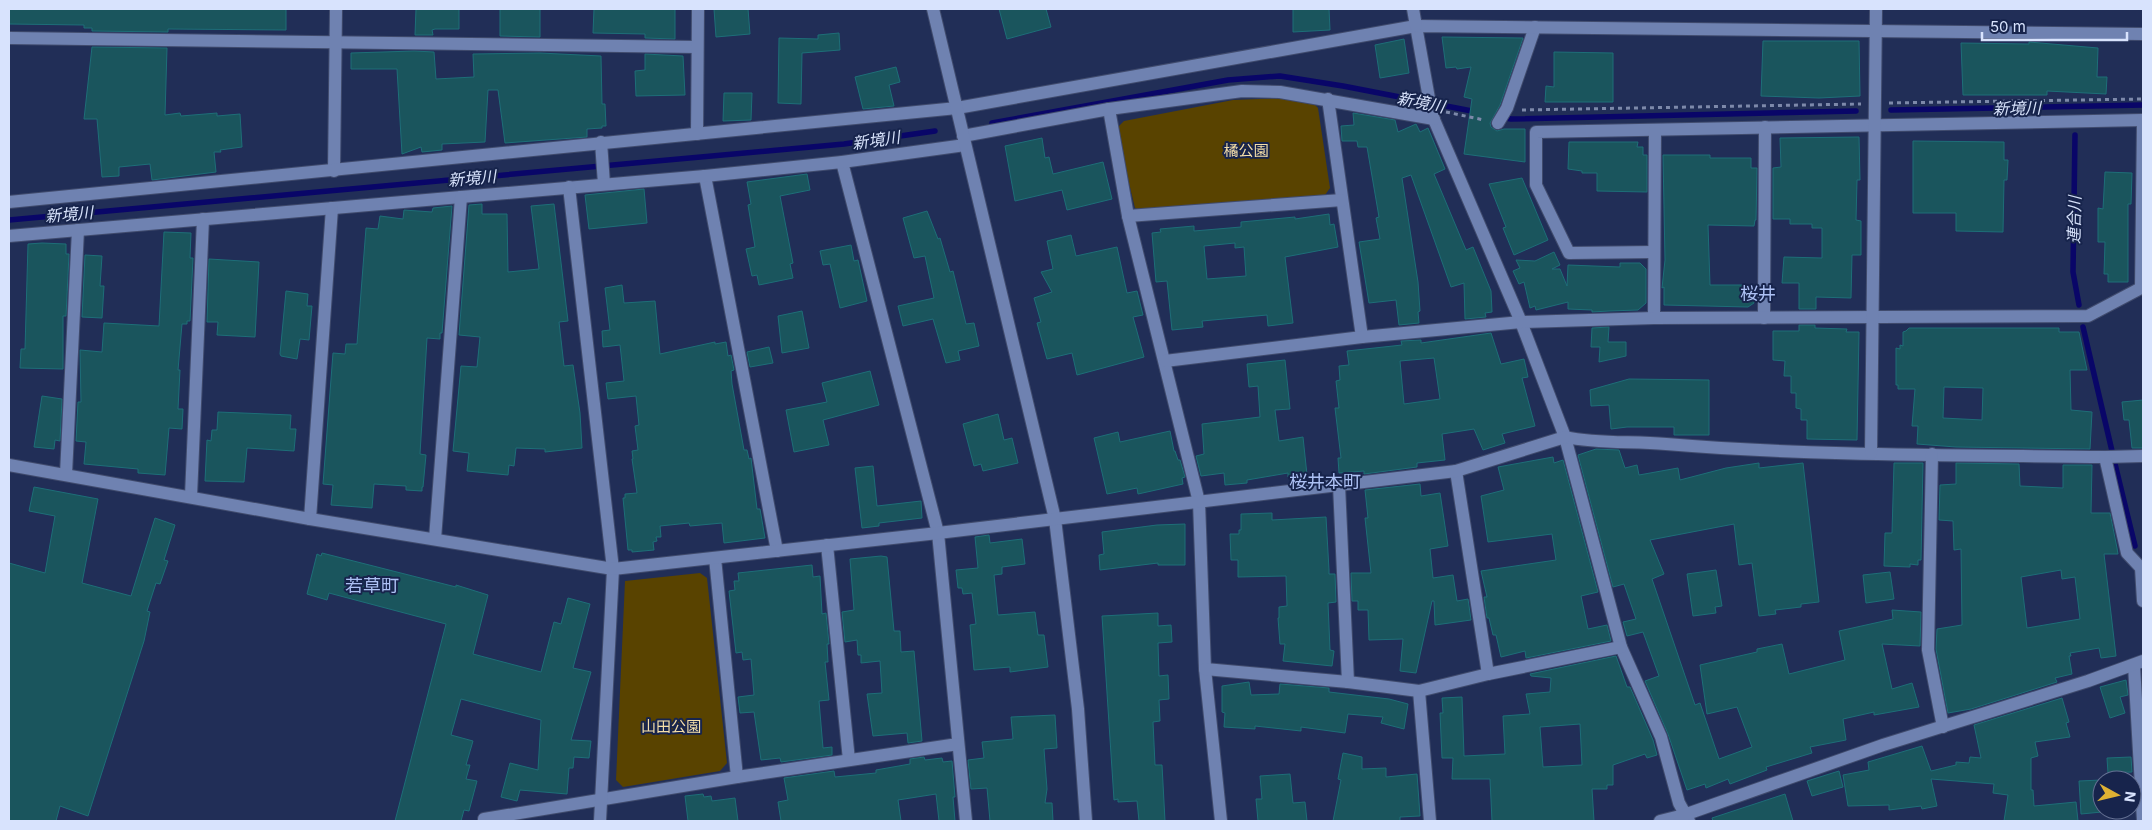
<svg xmlns="http://www.w3.org/2000/svg" width="2152" height="830" font-family="Inter,'Noto Sans JP',sans-serif">
	<style>
		.green { fill: #594300 }
		.lines { fill: none; stroke-linecap: round; stroke-linejoin: round }
		.stream { stroke: #090668; stroke-width: 5.5 }
		.building { fill: #1a555d; stroke: #1e6e78; fill-rule: evenodd }
		.minor-casing { stroke: #404b6d; stroke-width: 14 }
		.tertiary-casing { stroke: #404b6d; stroke-width: 14 }
		.path { stroke: #7d89aa; stroke-width: 3; stroke-dasharray: 4 4; stroke-linecap: butt }
		.minor { stroke: #6f82b1; stroke-width: 12 }
		.tertiary { stroke: #6f82b1; stroke-width: 12 }
		.labels { text-anchor: middle; dominant-baseline: central; stroke-width: 4; stroke-linejoin: round; paint-order: stroke }
		.park-label { font-size: 15px; fill: #f5dfa9; stroke: #17244c }
		.water-label { font-size: 16px; font-style: italic; fill: #d7e2fb; stroke: #17244c }
		.quarter-label { font-size: 18px; fill: #adc1f4; stroke: #17244c }
	</style>
	<rect width="100%" height="100%" fill="#212e57"/>
	<!-- green -->
	<g class="green">
		<polygon points="1281,98 1313,103 1318,108 1330,188 1325,195 1143,211 1135,208 1116,129 1124,121 1233,100"/>
		<polygon points="700,573 707,578 727,763 720,771 623,787 616,780 625,581"/>
	</g>
	<g class="lines">
		<!-- stream -->
		<g class="stream">
			<polyline points="1891,110 2143,105"/>
			<polyline points="1501,117 1511,119 1856,111"/>
			<polyline points="992,123 1228,80 1280,76 1343,86 1477,112"/>
			<polyline points="2075,135 2073,272 2079,305"/>
			<polyline points="9,220 844,144 935,131"/>
			<polyline points="2083,327 2112,451"/>
			<polyline points="2115,464 2135,546"/>
		</g>
	</g>
	<!-- building -->
	<g class="building">
		<polygon points="9,9 286,9 286,30 168,29 168,32 92,31 92,28 84,28 84,25 9,24"/>
		<polygon points="416,9 459,9 459,29 435,29 432,30 433,35 415,35"/>
		<polygon points="500,9 540,9 540,37 500,36"/>
		<polygon points="594,9 675,9 675,39 645,38 645,34 593,33"/>
		<polygon points="714,9 748,9 750,34 716,37"/>
		<polygon points="999,9 1046,9 1051,27 1007,39"/>
		<polygon points="1293,9 1329,9 1330,30 1293,32"/>
		<polygon points="839,33 840,50 802,53 801,104 778,103 779,38 818,39 818,35"/>
		<polygon points="1442,37 1523,38 1500,105 1490,123 1491,127 1497,131 1504,129 1525,129 1525,162 1464,154 1472,99 1464,97 1471,67 1457,69 1456,67 1446,68"/>
		<polygon points="1404,39 1409,73 1380,78 1375,45"/>
		<polygon points="1763,41 1859,41 1860,96 1819,98 1761,96"/>
		<polygon points="2029,42 2098,48 2097,77 2107,77 2106,94 2047,91 2047,95 1963,95 1961,43 2029,44"/>
		<polygon points="92,47 167,48 165,115 180,113 181,116 217,113 217,116 240,114 242,147 220,150 221,152 214,152 216,172 152,180 150,164 119,167 119,176 102,177 97,119 84,119"/>
		<polygon points="414,51 434,52 436,79 474,77 473,54 540,53 601,56 602,104 605,104 606,126 602,126 602,128 587,129 587,137 505,143 498,90 488,90 485,142 442,144 442,150 422,152 421,147 402,154 397,69 351,69 351,53"/>
		<polygon points="1554,52 1613,53 1613,102 1545,102 1546,86 1554,87"/>
		<polygon points="645,54 683,56 685,95 636,96 635,71 645,70"/>
		<polygon points="896,67 900,82 889,85 894,106 863,109 855,77"/>
		<polygon points="724,93 752,93 751,120 723,121"/>
		<polygon points="1353,113 1395,120 1398,132 1416,124 1420,132 1428,128 1445,169 1434,174 1466,250 1473,247 1491,291 1492,312 1485,313 1486,317 1465,319 1464,283 1451,287 1411,175 1402,178 1418,282 1420,311 1418,312 1419,323 1399,325 1396,300 1369,303 1359,242 1380,239 1376,218 1379,217 1367,147 1358,147 1357,141 1342,141 1341,126 1354,125"/>
		<polygon points="1859,137 1860,180 1857,180 1856,220 1861,221 1861,255 1852,255 1851,298 1816,297 1816,309 1799,309 1799,283 1782,283 1784,257 1822,258 1822,228 1812,228 1812,224 1790,224 1790,219 1773,219 1773,168 1781,167 1780,138"/>
		<polygon points="1042,138 1045,158 1049,157 1053,174 1103,162 1112,199 1067,210 1062,190 1015,201 1005,146"/>
		<polygon points="1913,141 2004,142 2004,160 2008,160 2007,180 2004,180 2003,232 1956,231 1956,213 1913,213"/>
		<polygon points="1569,142 1638,142 1637,147 1643,147 1643,155 1647,155 1647,192 1597,191 1597,173 1582,173 1582,171 1568,169"/>
		<polygon points="1663,155 1710,155 1710,158 1751,158 1751,168 1757,168 1756,220 1755,220 1754,226 1708,225 1710,285 1754,285 1754,303 1748,307 1664,305 1664,287 1662,288 1665,260"/>
		<polygon points="2105,172 2132,173 2131,204 2128,204 2128,282 2108,282 2108,274 2104,274 2105,242 2098,242 2098,208 2103,209"/>
		<polygon points="807,174 810,190 780,196 793,263 790,264 793,278 759,285 757,275 752,276 746,249 755,247 748,205 751,204 747,182"/>
		<polygon points="1522,178 1548,240 1514,255 1503,228 1506,227 1489,184"/>
		<polygon points="644,189 647,223 589,229 585,195"/>
		<polygon points="482,204 482,214 507,214 508,272 539,269 531,206 554,204 568,321 559,322 564,366 573,365 580,413 582,448 545,452 545,449 516,448 514,466 509,465 508,475 467,471 469,453 453,451 461,366 477,367 480,337 459,335 469,205"/>
		<polygon points="452,206 442,333 440,333 440,339 427,338 420,454 426,455 423,487 422,487 422,491 406,490 406,486 374,484 372,508 331,505 333,485 323,484 333,353 345,354 346,344 357,344 366,228 378,229 380,216 403,219 404,210 432,212 433,208"/>
		<polygon points="927,211 938,239 940,238 950,272 953,271 966,324 974,323 979,346 958,351 960,360 946,363 933,319 903,326 898,306 934,298 925,256 914,258 903,218"/>
		<path d="M1329,214l1,11 4,-1 4,23 -53,10 8,66 -25,3 -1,-11 -65,6 1,6 -31,3 -5,-49 -11,1 -4,-49 9,-1 -1,-3 34,-3v5l47,-4v-5l54,-5v2zM1235,243v5l9,-1 2,29 -39,3 -3,-33z"/>
		<polygon points="164,232 191,233 190,258 193,258 190,321 187,321 187,324 182,324 178,370 180,370 178,409 183,409 182,429 169,428 165,475 138,473 138,469 84,464 86,442 76,441 78,402 81,402 80,350 102,352 104,323 159,326"/>
		<polygon points="1071,235 1076,256 1117,247 1127,293 1137,291 1143,315 1133,317 1144,357 1077,375 1072,353 1047,359 1037,323 1041,322 1034,298 1052,292 1041,272 1053,269 1047,241"/>
		<polygon points="42,243 66,244 66,254 69,254 66,316 63,316 63,369 20,368 21,349 25,349 28,244"/>
		<polygon points="851,245 854,261 858,260 867,301 840,308 830,264 823,265 820,251"/>
		<polygon points="1554,252 1560,265 1552,269 1560,269 1567,286 1568,265 1620,267 1620,263 1640,263 1646,269 1646,303 1638,310 1609,311 1592,312 1592,310 1568,309 1568,302 1536,310 1535,306 1530,308 1524,282 1519,284 1513,271 1520,268 1516,260 1535,261"/>
		<polygon points="85,255 102,256 100,286 104,286 102,318 82,317"/>
		<polygon points="209,259 259,262 255,337 217,335 218,322 207,322"/>
		<polygon points="622,285 624,303 655,301 660,354 715,342 715,344 726,342 728,356 731,355 734,370 731,371 732,384 744,450 747,450 749,459 751,458 757,509 760,509 765,538 724,543 722,523 690,526 689,523 660,526 661,537 656,537 657,541 653,542 654,550 632,552 632,550 628,550 623,498 625,498 625,494 637,493 632,459 633,459 632,451 638,450 635,426 639,425 636,396 608,399 606,383 624,381 620,345 603,347 602,331 610,330 605,288"/>
		<polygon points="286,291 308,294 307,306 312,306 309,340 300,339 297,359 281,356 280,354"/>
		<polygon points="802,311 809,348 782,353 778,316"/>
		<polygon points="1799,325 1815,325 1815,328 1847,329 1846,332 1859,332 1857,440 1807,439 1807,420 1801,420 1801,409 1796,408 1796,393 1791,393 1791,376 1784,376 1785,361 1773,360 1773,331 1799,331"/>
		<polygon points="1609,327 1608,342 1626,342 1626,356 1599,362 1600,347 1591,347 1592,328"/>
		<path d="M1909,328h150v4h20l8,38h-17l1,40 21,2 -2,37 -134,-2 -39,-3 1,-18h-6l3,-37h-17v-4h-2v-37l4,1v-4l3,1v-14l3,-1zM1944,387l39,1 -1,32 -39,-2z"/>
		<path d="M1491,333l10,31 23,-5 4,18 -6,1 13,48 -33,8 3,9 -22,7 -9,-21 -32,5 3,26 -28,3v4l-53,7v-3l-25,2 -1,-15h3l-6,-50h4l-3,-27 4,-1 -1,-14 10,-1 -2,-14 55,-6 -1,-4 20,-1v3zM1434,358l6,41 -36,5 -4,-43z"/>
		<polygon points="769,347 773,363 750,367 747,352"/>
		<polygon points="1285,360 1290,409 1275,410 1279,441 1303,437 1307,475 1288,477 1288,473 1247,480 1247,483 1225,485 1224,473 1201,476 1196,456 1204,454 1202,424 1260,417 1258,386 1249,387 1247,364"/>
		<polygon points="870,371 879,405 823,420 829,445 794,452 786,410 827,402 822,383"/>
		<polygon points="1629,379 1709,380 1709,435 1674,435 1674,427 1627,427 1611,429 1609,405 1591,406 1590,390"/>
		<polygon points="42,396 62,399 60,441 55,440 54,449 34,447"/>
		<polygon points="2143,400 2143,448 2132,448 2129,420 2124,420 2122,402"/>
		<polygon points="218,412 291,415 290,429 296,429 294,451 247,448 244,482 205,481 207,440 211,441 212,430 217,430"/>
		<polygon points="998,414 1004,440 1012,438 1018,463 983,471 981,464 974,466 963,424"/>
		<polygon points="1170,431 1174,451 1175,451 1178,460 1180,460 1185,477 1182,478 1183,484 1138,494 1137,488 1107,494 1094,438 1118,432 1120,442"/>
		<polygon points="1596,449 1619,450 1625,468 1637,465 1639,475 1678,468 1680,480 1726,468 1759,463 1759,468 1803,463 1819,602 1801,604 1801,607 1775,610 1776,614 1759,616 1752,563 1739,565 1734,524 1650,540 1664,574 1652,579 1695,705 1700,703 1719,759 1752,747 1737,707 1707,714 1700,665 1757,652 1757,649 1782,644 1789,674 1845,660 1839,631 1893,619 1892,610 1921,612 1920,646 1882,644 1892,689 1912,683 1919,707 1874,715 1874,712 1843,719 1846,740 1810,747 1812,753 1766,767 1767,770 1730,784 1728,779 1706,788 1705,784 1687,790 1668,734 1645,681 1659,676 1643,632 1627,636 1623,622 1636,619 1624,584 1613,587 1578,455"/>
		<polygon points="1553,457 1554,463 1563,460 1598,592 1581,596 1588,629 1607,625 1611,641 1526,658 1525,651 1501,657 1496,635 1493,635 1489,618 1487,618 1484,597 1487,597 1481,571 1556,560 1552,534 1488,542 1481,496 1504,490 1498,467"/>
		<polygon points="1894,463 1923,463 1921,560 1918,560 1918,565 1910,564 1910,567 1884,566 1885,533 1892,533"/>
		<path d="M1956,463l63,1 1,22 43,2v-23h29l-1,48h19l7,35 1,6h-14l12,102 -15,2 -2,-10 -29,5 1,3h-2l3,18 -17,4 2,4 -86,27 -23,4 -12,-64 1,-20 25,-4 -1,-76 -7,1 -1,-29 -14,-1 1,-35 16,-1zM2061,570l1,9 13,-2 5,42 -53,9 -6,-51z"/>
		<polygon points="873,466 877,506 921,501 922,518 879,523 879,526 862,528 855,468"/>
		<polygon points="1420,484 1421,496 1440,493 1448,546 1430,549 1433,578 1453,575 1457,601 1468,599 1471,620 1435,625 1434,601 1432,601 1416,673 1400,671 1403,639 1369,640 1368,610 1358,610 1358,601 1352,601 1351,573 1371,573 1365,518 1368,518 1365,490"/>
		<polygon points="34,487 98,499 82,583 131,596 155,518 175,525 164,560 168,561 160,584 156,583 147,611 150,612 144,641 88,816 60,806 56,821 9,821 9,563 45,573 55,516 29,511"/>
		<polygon points="1272,513 1272,520 1326,517 1329,570 1329,574 1335,574 1336,602 1328,603 1330,650 1334,651 1332,666 1283,661 1285,644 1280,644 1278,618 1279,618 1279,607 1287,606 1286,576 1238,577 1238,560 1231,560 1230,534 1239,534 1239,530 1241,530 1241,514"/>
		<polygon points="1185,524 1185,565 1158,565 1158,563 1100,570 1099,555 1104,554 1102,532 1157,525"/>
		<polygon points="989,535 990,543 1022,539 1025,564 1002,567 1002,574 994,575 998,615 1035,612 1038,635 1044,635 1048,667 1010,672 1010,667 974,670 970,625 976,624 972,593 963,594 962,588 958,588 956,570 978,568 975,537"/>
		<polygon points="322,553 456,587 456,585 488,595 473,654 541,672 554,622 561,624 568,598 590,604 573,668 591,672 571,740 591,741 589,758 574,757 573,768 569,768 567,794 520,790 517,801 501,797 510,763 538,770 541,720 461,699 451,735 473,741 466,765 470,765 466,779 477,781 469,811 464,810 461,821 395,821 446,624 329,593 327,600 307,594 317,554 321,556"/>
		<polygon points="881,556 887,557 894,631 900,631 901,652 914,651 922,741 908,743 907,733 873,736 867,694 882,693 880,661 861,663 861,655 858,655 857,640 845,642 842,612 854,610 850,559"/>
		<polygon points="812,565 813,577 820,576 822,614 826,613 829,644 827,644 828,662 825,662 829,700 819,701 823,748 832,747 832,755 781,762 780,758 761,760 754,712 740,713 738,697 754,695 751,659 743,660 742,652 736,653 729,591 735,590 734,581 739,581 738,573"/>
		<polygon points="1716,570 1722,606 1715,607 1716,613 1693,616 1687,574"/>
		<polygon points="1890,572 1894,599 1866,603 1863,575"/>
		<polygon points="1158,613 1158,626 1171,625 1172,642 1158,643 1159,676 1168,675 1169,699 1159,700 1160,721 1153,722 1155,765 1162,765 1165,821 1139,821 1137,801 1118,802 1118,799 1114,800 1102,616"/>
		<path d="M1616,656l11,31h3l23,53 4,15 -10,3 -2,-4 -32,11v20h-6v4h-15l2,32h-102l-2,-42h-38l1,-21h-11l-2,-45h3l-1,-15 20,-1 2,59 41,-2 -2,-38 27,-2 -4,-20 24,-2 1,-14 -20,-2 -1,-2zM1580,724l2,41 -39,2 -3,-40z"/>
		<polygon points="2126,680 2128,695 2120,697 2125,713 2110,718 2100,687"/>
		<polygon points="1249,682 1251,695 1279,694 1280,684 1329,688 1329,692 1389,699 1408,704 1404,729 1381,723 1383,717 1348,714 1345,733 1301,727 1301,731 1255,726 1255,729 1224,727 1225,713 1222,712 1222,686"/>
		<polygon points="2062,698 2069,722 2066,723 2070,737 2035,742 2038,756 2031,758 2031,790 2033,790 2034,806 2076,802 2078,821 2004,821 2008,795 1993,793 1994,784 1931,779 1937,806 1922,809 1921,806 1889,810 1889,805 1848,806 1843,775 1869,770 1868,762 1922,746 1931,771 1956,765 1956,762 1969,763 1970,757 1981,758 1974,725"/>
		<polygon points="1055,715 1057,748 1044,749 1047,789 1045,803 1052,803 1053,821 990,821 987,788 971,789 968,760 984,758 982,742 1013,739 1011,717"/>
		<polygon points="1343,753 1362,757 1362,769 1386,768 1386,777 1417,774 1420,816 1400,817 1400,821 1333,821 1341,780 1338,779"/>
		<polygon points="924,757 925,760 942,758 943,762 952,761 955,797 953,797 955,821 939,821 936,794 898,800 901,821 781,821 778,802 788,800 784,778 834,771 835,777 876,773 876,770 910,764 910,759"/>
		<polygon points="2131,757 2132,772 2108,773 2107,758"/>
		<polygon points="1839,771 1843,787 1812,796 1807,781"/>
		<polygon points="1290,774 1293,803 1305,802 1307,821 1258,821 1256,799 1262,799 1260,776"/>
		<polygon points="2102,780 2102,812 2081,814 2079,781"/>
		<polygon points="703,794 704,797 711,796 712,801 735,798 738,821 688,821 685,796"/>
		<polygon points="1785,794 1793,821 1713,821 1712,818"/>
	</g>
	<g class="lines">
		<defs>
			<g id="minor">
				<polyline points="1416,26 1432,115 1521,322 1565,437 1621,647 1661,737 1679,803 1689,821"/>
				<polyline points="9,38 697,47"/>
				<polyline points="1328,99 1362,337"/>
				<polyline points="1109,109 1128,216 1199,502 1205,669 1221,821"/>
				<polyline points="1498,123 1507,108 1535,27"/>
				<polyline points="697,134 698,9"/>
				<polyline points="963,136 1109,109 1242,91 1280,92 1434,119"/>
				<polyline points="601,142 604,184"/>
				<polyline points="842,162 938,533 966,821"/>
				<polyline points="334,171 336,9"/>
				<polyline points="705,176 777,551"/>
				<polyline points="9,202 957,108 1416,26 2143,34"/>
				<polyline points="1128,216 1342,200"/>
				<polyline points="9,236 705,176 842,162 965,145"/>
				<polyline points="1654,252 1569,253 1536,185 1536,132 2143,120"/>
				<polyline points="1654,318 1655,130"/>
				<polyline points="1764,318 1765,127"/>
				<polyline points="1165,361 1362,337 1521,322 1654,318 2088,316 2141,288 2143,120"/>
				<path d="M1565,437c33,7 67,4 101,7 146,12 293,11 439,13l38,-1"/>
				<polyline points="1932,454 1928,650 1943,727"/>
				<polyline points="2105,457 2127,553 2141,568 2143,601"/>
				<polyline points="1456,471 1488,674"/>
				<polyline points="66,474 78,230"/>
				<polyline points="1339,485 1348,682"/>
				<polyline points="191,496 203,219"/>
				<polyline points="310,519 332,208"/>
				<polyline points="435,539 461,197"/>
				<polyline points="827,545 849,760"/>
				<polyline points="715,558 737,777"/>
				<polyline points="2134,665 2143,821"/>
				<polyline points="1205,669 1348,682 1419,691 1488,674 1621,647"/>
				<polyline points="1419,691 1430,821"/>
				<polyline points="484,821 484,819 737,777 958,744"/>
				<polyline points="1660,821 1684,815 1883,745 2088,681 2143,661"/>
			</g>
			<g id="tertiary">
				<polyline points="933,9 1055,519 1078,709 1086,821"/>
				<polyline points="1413,9 1416,26"/>
				<polyline points="569,187 613,569 600,821"/>
				<polyline points="1871,453 1876,9"/>
				<polyline points="9,465 310,519 613,569 938,533 1456,471 1565,437"/>
			</g>
		</defs>
		<!-- minor casing -->
		<use href="#minor" class="minor-casing"/>
		<!-- tertiary casing -->
		<use href="#tertiary" class="tertiary-casing"/>
		<!-- path -->
		<g class="path">
			<polyline points="1889,103 2143,99"/>
			<polyline points="1522,110 1861,104"/>
			<polyline points="1446,112 1484,120"/>
		</g>
		<!-- minor -->
		<use href="#minor" class="minor"/>
		<!-- tertiary -->
		<use href="#tertiary" class="tertiary"/>
	</g>
	<g class="labels">
		<!-- park labels -->
		<g class="park-label">
			<text x="1246" y="150">橘公園</text>
			<text x="671" y="726">山田公園</text>
		</g>
		<!-- water labels -->
		<g class="water-label">
			<text transform="translate(1421 102) rotate(11)">新境川</text>
			<text transform="translate(2017 108) rotate(-1)">新境川</text>
			<text transform="translate(876 140) rotate(-8)">新境川</text>
			<text transform="translate(472 178) rotate(-5)">新境川</text>
			<text transform="translate(69 214) rotate(-5)">新境川</text>
			<text transform="translate(2074 220) rotate(-89)">連合川</text>
		</g>
		<!-- quarter labels -->
		<g class="quarter-label">
			<text x="1758" y="293">桜井</text>
			<text x="1325" y="481">桜井本町</text>
			<text x="372" y="585">若草町</text>
		</g>
	</g>
	<!-- border -->
	<rect width="2152" height="830" fill="none" stroke="#d8e3fd" stroke-width="20"/>
	<!-- north arrow -->
	<g transform="translate(2117 795) rotate(98)"><circle r="24" fill="#17244c" stroke="#647093"/>
	<path d="M0-4L9 19L0 12L-9 19Z" fill="#deb133"/>
	<text y="-8" font-size="14" font-weight="bold" text-anchor="middle" fill="#d8e3fd">N</text>
	</g>
	<!-- scale -->
	<path d="M1982 32v8h145v-8" fill="none" stroke="#d8e3fd" stroke-width="2.5"/>
	<text x="1990" y="32" font-size="15" fill="#d8e3fd" stroke="#17244c" stroke-width="4" paint-order="stroke">50 m</text>
</svg>
